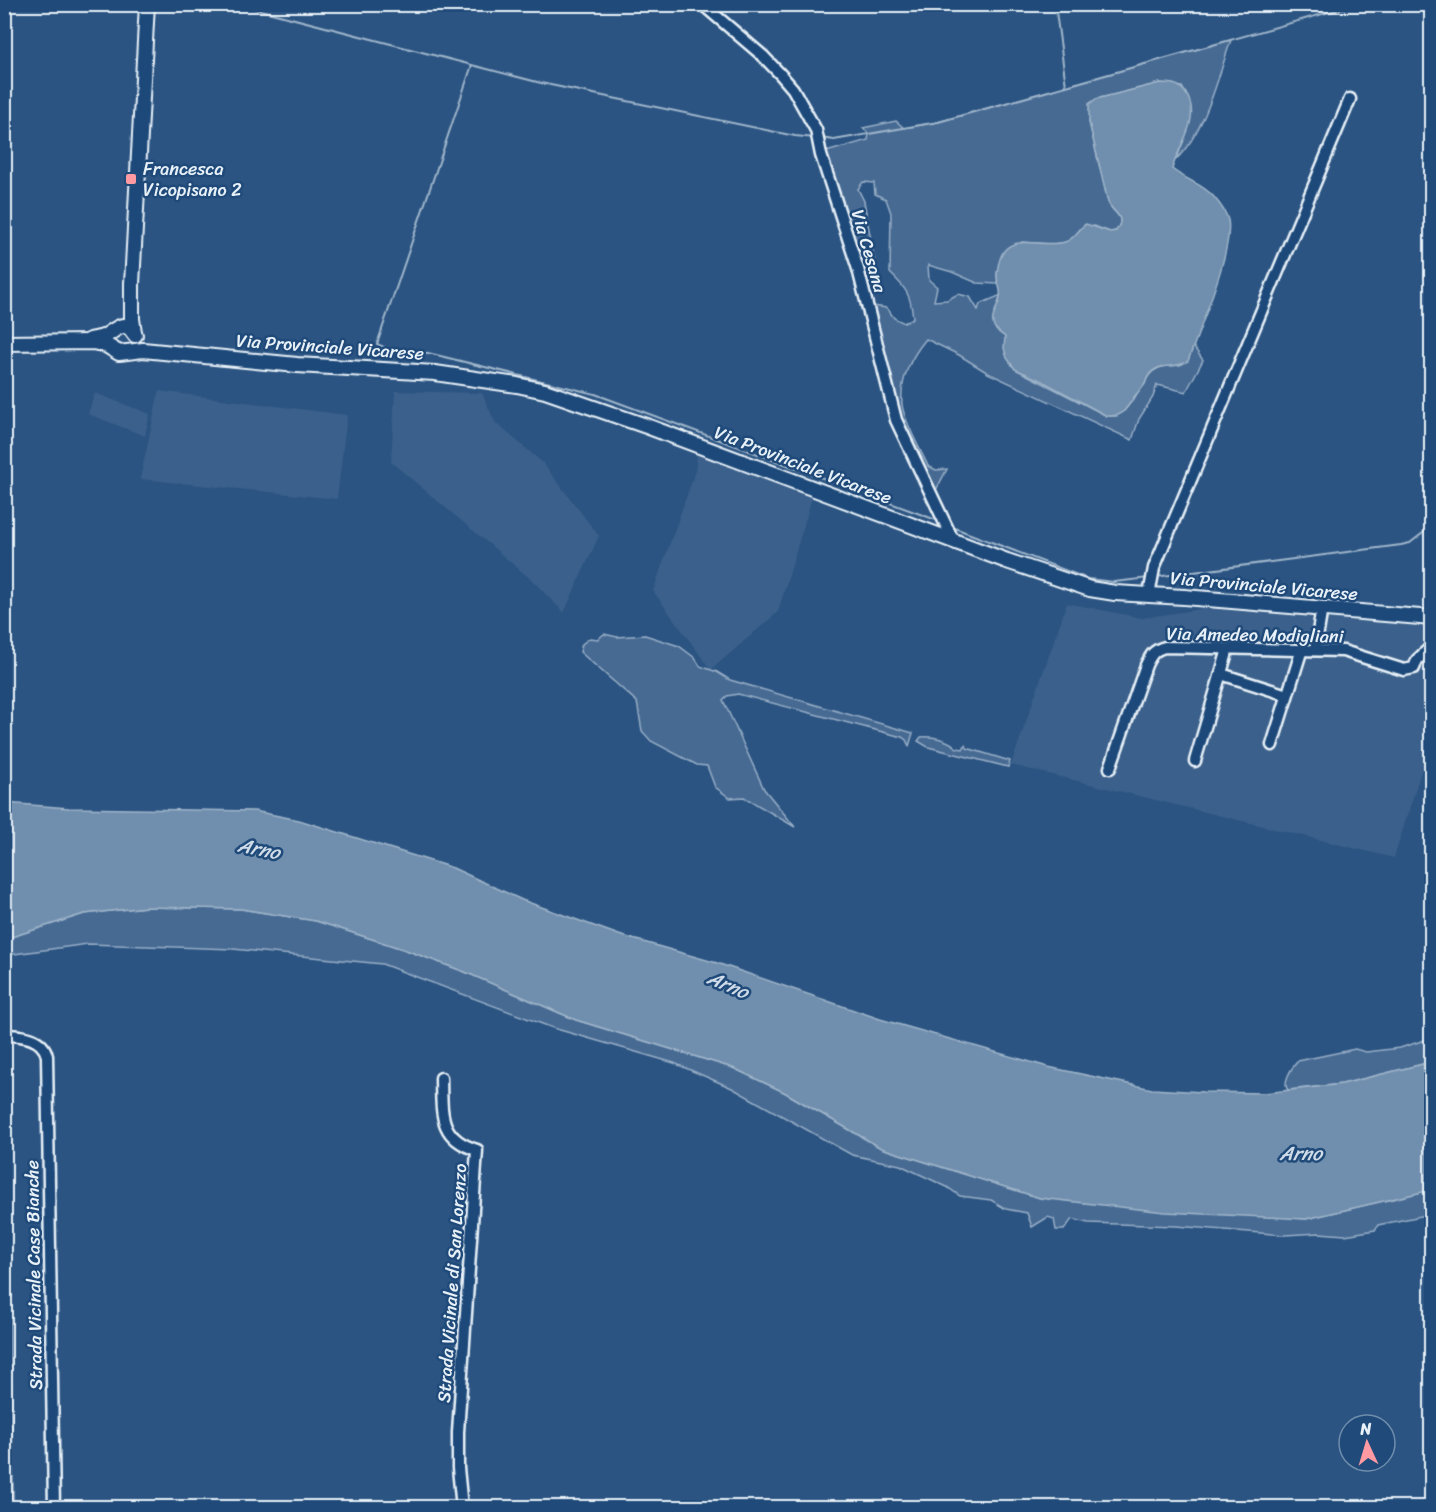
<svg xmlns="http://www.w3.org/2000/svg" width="1436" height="1512" font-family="Sriracha,sans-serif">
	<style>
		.built { fill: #3a608b }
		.green { fill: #476b93; stroke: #98aec6; stroke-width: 1.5 }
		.water { fill: #708ead; stroke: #a0b6cb; stroke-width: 1.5 }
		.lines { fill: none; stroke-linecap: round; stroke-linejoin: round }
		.stream { stroke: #a0b6cb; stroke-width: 2 }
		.canal { stroke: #708ead; stroke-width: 9 }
		.minor-casing { stroke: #e8f1f8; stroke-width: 15 }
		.secondary-casing { stroke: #e8f1f8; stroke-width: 18 }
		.minor { stroke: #1f4a7a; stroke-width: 10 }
		.secondary { stroke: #1f4a7a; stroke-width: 14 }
		.poi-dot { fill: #ff9aa2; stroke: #1f4a7a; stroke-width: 2 }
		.labels { text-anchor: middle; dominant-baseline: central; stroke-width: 5; stroke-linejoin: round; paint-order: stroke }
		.poi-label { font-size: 18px; fill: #e8f1f8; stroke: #1f4a7a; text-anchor: start }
		.street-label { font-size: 18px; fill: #e8f1f8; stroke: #1f4a7a }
		.water-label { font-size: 20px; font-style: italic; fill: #d0dde9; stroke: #1f4a7a }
	</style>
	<rect width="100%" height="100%" fill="#2b5482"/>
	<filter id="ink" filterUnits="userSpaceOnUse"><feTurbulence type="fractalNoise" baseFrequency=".0167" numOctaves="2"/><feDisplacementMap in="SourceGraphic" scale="12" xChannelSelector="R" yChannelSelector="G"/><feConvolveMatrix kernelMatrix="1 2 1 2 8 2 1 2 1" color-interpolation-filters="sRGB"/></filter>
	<g filter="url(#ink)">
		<!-- built -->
		<g class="built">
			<polygon points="159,391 347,415 337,499 140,479"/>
			<polygon points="395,391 482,393 495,422 543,463 599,536 564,613 533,581 391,462"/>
			<polygon points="95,393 150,414 145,436 88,414"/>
			<polygon points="697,454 812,498 778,612 711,670 653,591 695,472"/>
			<polygon points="1067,603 1142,618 1213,607 1431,620 1431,740 1394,858 1011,765"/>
		</g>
		<!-- green -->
		<g class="green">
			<path d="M1231,40c-14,40 -24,88 -55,120 10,-25 22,-49 6,-73l-22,-4 -63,16 -8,23 19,80c5,13 19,13 8,29l-6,1 -16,-6 -26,16 -16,2 -30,-2 -20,12 -5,20 1,10 -21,-1 -25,-11 -24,-7 1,15 8,7 -3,14 13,-1 11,-6 12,3 8,13 2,-6 21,-9 -7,21 2,14 9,7c0,16 0,19 10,32l92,47h10c10,-8 20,-20 27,-32 4,-6 4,-10 11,-14 20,-13 26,9 38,-24l10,14 -17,32 -29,-7 -4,12 -14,22 -7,21 -144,-67 -29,-18 -33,-16c-15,18 -26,41 -24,65 1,15 19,47 26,62l8,4 11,-1 -11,21 -38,-80 -26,-104 15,2 7,10 10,5 9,-5c-2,-23 -7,-30 -23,-45l1,-60 -5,-14 -11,-5 -1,-11 -11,-1 -5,7 6,12 14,79 -13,7 -39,-135 42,-12 1,-6 -6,-6 33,-7 8,7 34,-6z"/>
			<polygon points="604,634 617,637 645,635 679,646 695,658 700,666 717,672 730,680 913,733 909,746 906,740 902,737 738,694 727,696 723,700 764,789 795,827 744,797 730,798 715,787 707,766 697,765 651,741 642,731 637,702 580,652 582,644 590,638 598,639"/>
			<path d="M921,737c12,-1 27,2 36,11l6,1 2,-4 2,3 43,13 -2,6 -80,-20 -10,-6z"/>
			<polygon points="146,907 241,909 316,921 403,949 465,972 576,1020 733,1068 784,1092 881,1148 1040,1198 1306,1219 1431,1190 1431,1214 1378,1225 1375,1230 1345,1235 1319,1233 1285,1235 1176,1226 1088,1223 1072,1219 1064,1230 1056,1230 1054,1219 1048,1217 1032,1227 1027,1213 1006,1209 991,1200 960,1196 947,1187 900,1165 852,1155 732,1088 674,1063 553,1028 382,964 233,949 88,944 7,955 5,957 5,939 84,914"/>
			<path d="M1431,1038v24l-89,22 -54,6c-6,-7 3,-22 10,-29l57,-12 11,3 34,-4z"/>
		</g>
		<!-- water -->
		<g class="water">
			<path d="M1160,83c14,0 21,1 28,14 12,24 -10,50 -16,72 13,11 30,14 42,28 5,6 12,14 14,23 6,29 -29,110 -40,141 -12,9 -29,0 -39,14 -3,4 -2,4 -4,9 -3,5 -9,9 -12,15 -9,12 -9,17 -26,17l-65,-35 -27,-12 -8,-11 -3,-10 1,-11c-3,-3 -7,-5 -10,-9 -7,-9 4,-21 5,-31 2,-8 -4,-15 -3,-23 4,-49 39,-24 68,-32 10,-3 13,-13 21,-18l24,8 6,-1c11,-16 -3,-17 -8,-29l-19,-80v-18l7,-5z"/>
			<polygon points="5,803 69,808 254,811 299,820 453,868 522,900 619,935 717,963 880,1019 1048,1067 1152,1089 1203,1092 1265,1093 1342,1084 1431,1062 1431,1190 1306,1219 1165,1212 1040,1198 881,1148 784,1092 733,1068 576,1020 465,972 403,949 316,921 241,909 146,907 84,914 5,939"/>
		</g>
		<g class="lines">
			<!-- stream -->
			<g class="stream">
				<polyline points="237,4 541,83 795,136 815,138"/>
				<polyline points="1055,4 1066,86"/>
				<polyline points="472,65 377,344 395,352 428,353 595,394 939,521"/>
				<polyline points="821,138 834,140 938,122 1358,4"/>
				<polyline points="952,527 1088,579 1114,582 1149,578"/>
				<polyline points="1155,577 1401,545 1410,543 1432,526"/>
			</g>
			<!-- canal -->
			<polyline class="canal" points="4,1197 10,1508"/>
			<defs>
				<g id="minor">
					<polyline points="702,4 763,56 781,75 793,89 816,130 821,155 858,269 896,420 953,540"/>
					<polyline points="1149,595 1154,568 1350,99"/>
					<polyline points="1315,650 1322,608"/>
					<polyline points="1221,674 1287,695"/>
					<polyline points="1272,745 1302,649"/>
					<polyline points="1195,761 1226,656 1227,649"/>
					<path d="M1110,768l36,-103c5,-10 7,-15 19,-18l178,4 61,19 10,-2 3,-8 15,-14"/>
					<path d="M4,1035c17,0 39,2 43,21l7,452"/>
					<path d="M441,1078c1,35 -3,60 36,72l-19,282v36l4,40"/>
				</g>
				<g id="secondary">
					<polyline points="134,332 132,319 132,284 147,4"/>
					<path d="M90,340c5,-1 11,-2 15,-4 12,-7 20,-18 30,-1"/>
					<polyline points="4,343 93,342 106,345 119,353 143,350 297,365 435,373 517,385 545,391 649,427 1007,561 1090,589 1115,593 1184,597 1432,618"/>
				</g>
			</defs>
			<!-- minor casing -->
			<use href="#minor" class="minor-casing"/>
			<!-- secondary casing -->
			<use href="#secondary" class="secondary-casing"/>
			<!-- minor -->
			<use href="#minor" class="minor"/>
			<!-- secondary -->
			<use href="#secondary" class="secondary"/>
		</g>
	</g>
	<!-- markers -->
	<rect class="poi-dot" x="125" y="173" width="12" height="12" rx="3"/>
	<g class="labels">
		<!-- poi labels -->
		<g class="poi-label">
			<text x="143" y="169">Francesca<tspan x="143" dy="21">Vicopisano 2</tspan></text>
		</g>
		<!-- street labels -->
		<g class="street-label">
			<text transform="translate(869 251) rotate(74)">Via Cesana</text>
			<text transform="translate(330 347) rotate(4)">Via Provinciale Vicarese</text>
			<text transform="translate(803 465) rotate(21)">Via Provinciale Vicarese</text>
			<text transform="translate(1264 586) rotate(5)">Via Provinciale Vicarese</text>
			<text transform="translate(1255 635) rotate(1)">Via Amedeo Modigliani</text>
			<text transform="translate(34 1275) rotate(-91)">Strada Vicinale Case Bianche</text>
			<text transform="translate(452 1283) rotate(-86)">Strada Vicinale di San Lorenzo</text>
		</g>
		<!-- water labels -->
		<g class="water-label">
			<text transform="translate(259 849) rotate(11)">Arno</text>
			<text transform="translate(728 985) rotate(23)">Arno</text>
			<text x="1301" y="1153">Arno</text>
		</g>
	</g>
	<!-- margin -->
	<rect width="1436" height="1512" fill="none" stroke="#1f4a7a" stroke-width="24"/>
	<rect x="12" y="12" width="1412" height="1488" fill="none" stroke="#e8f1f8" stroke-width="2" filter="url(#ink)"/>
	<!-- north arrow -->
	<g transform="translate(1367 1443) rotate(356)"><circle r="28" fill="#1f4a7a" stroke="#6f8dac" stroke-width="1.5"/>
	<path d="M0-4.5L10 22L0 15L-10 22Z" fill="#ff9aa2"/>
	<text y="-9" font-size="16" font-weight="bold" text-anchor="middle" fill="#e8f1f8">N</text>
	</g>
</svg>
